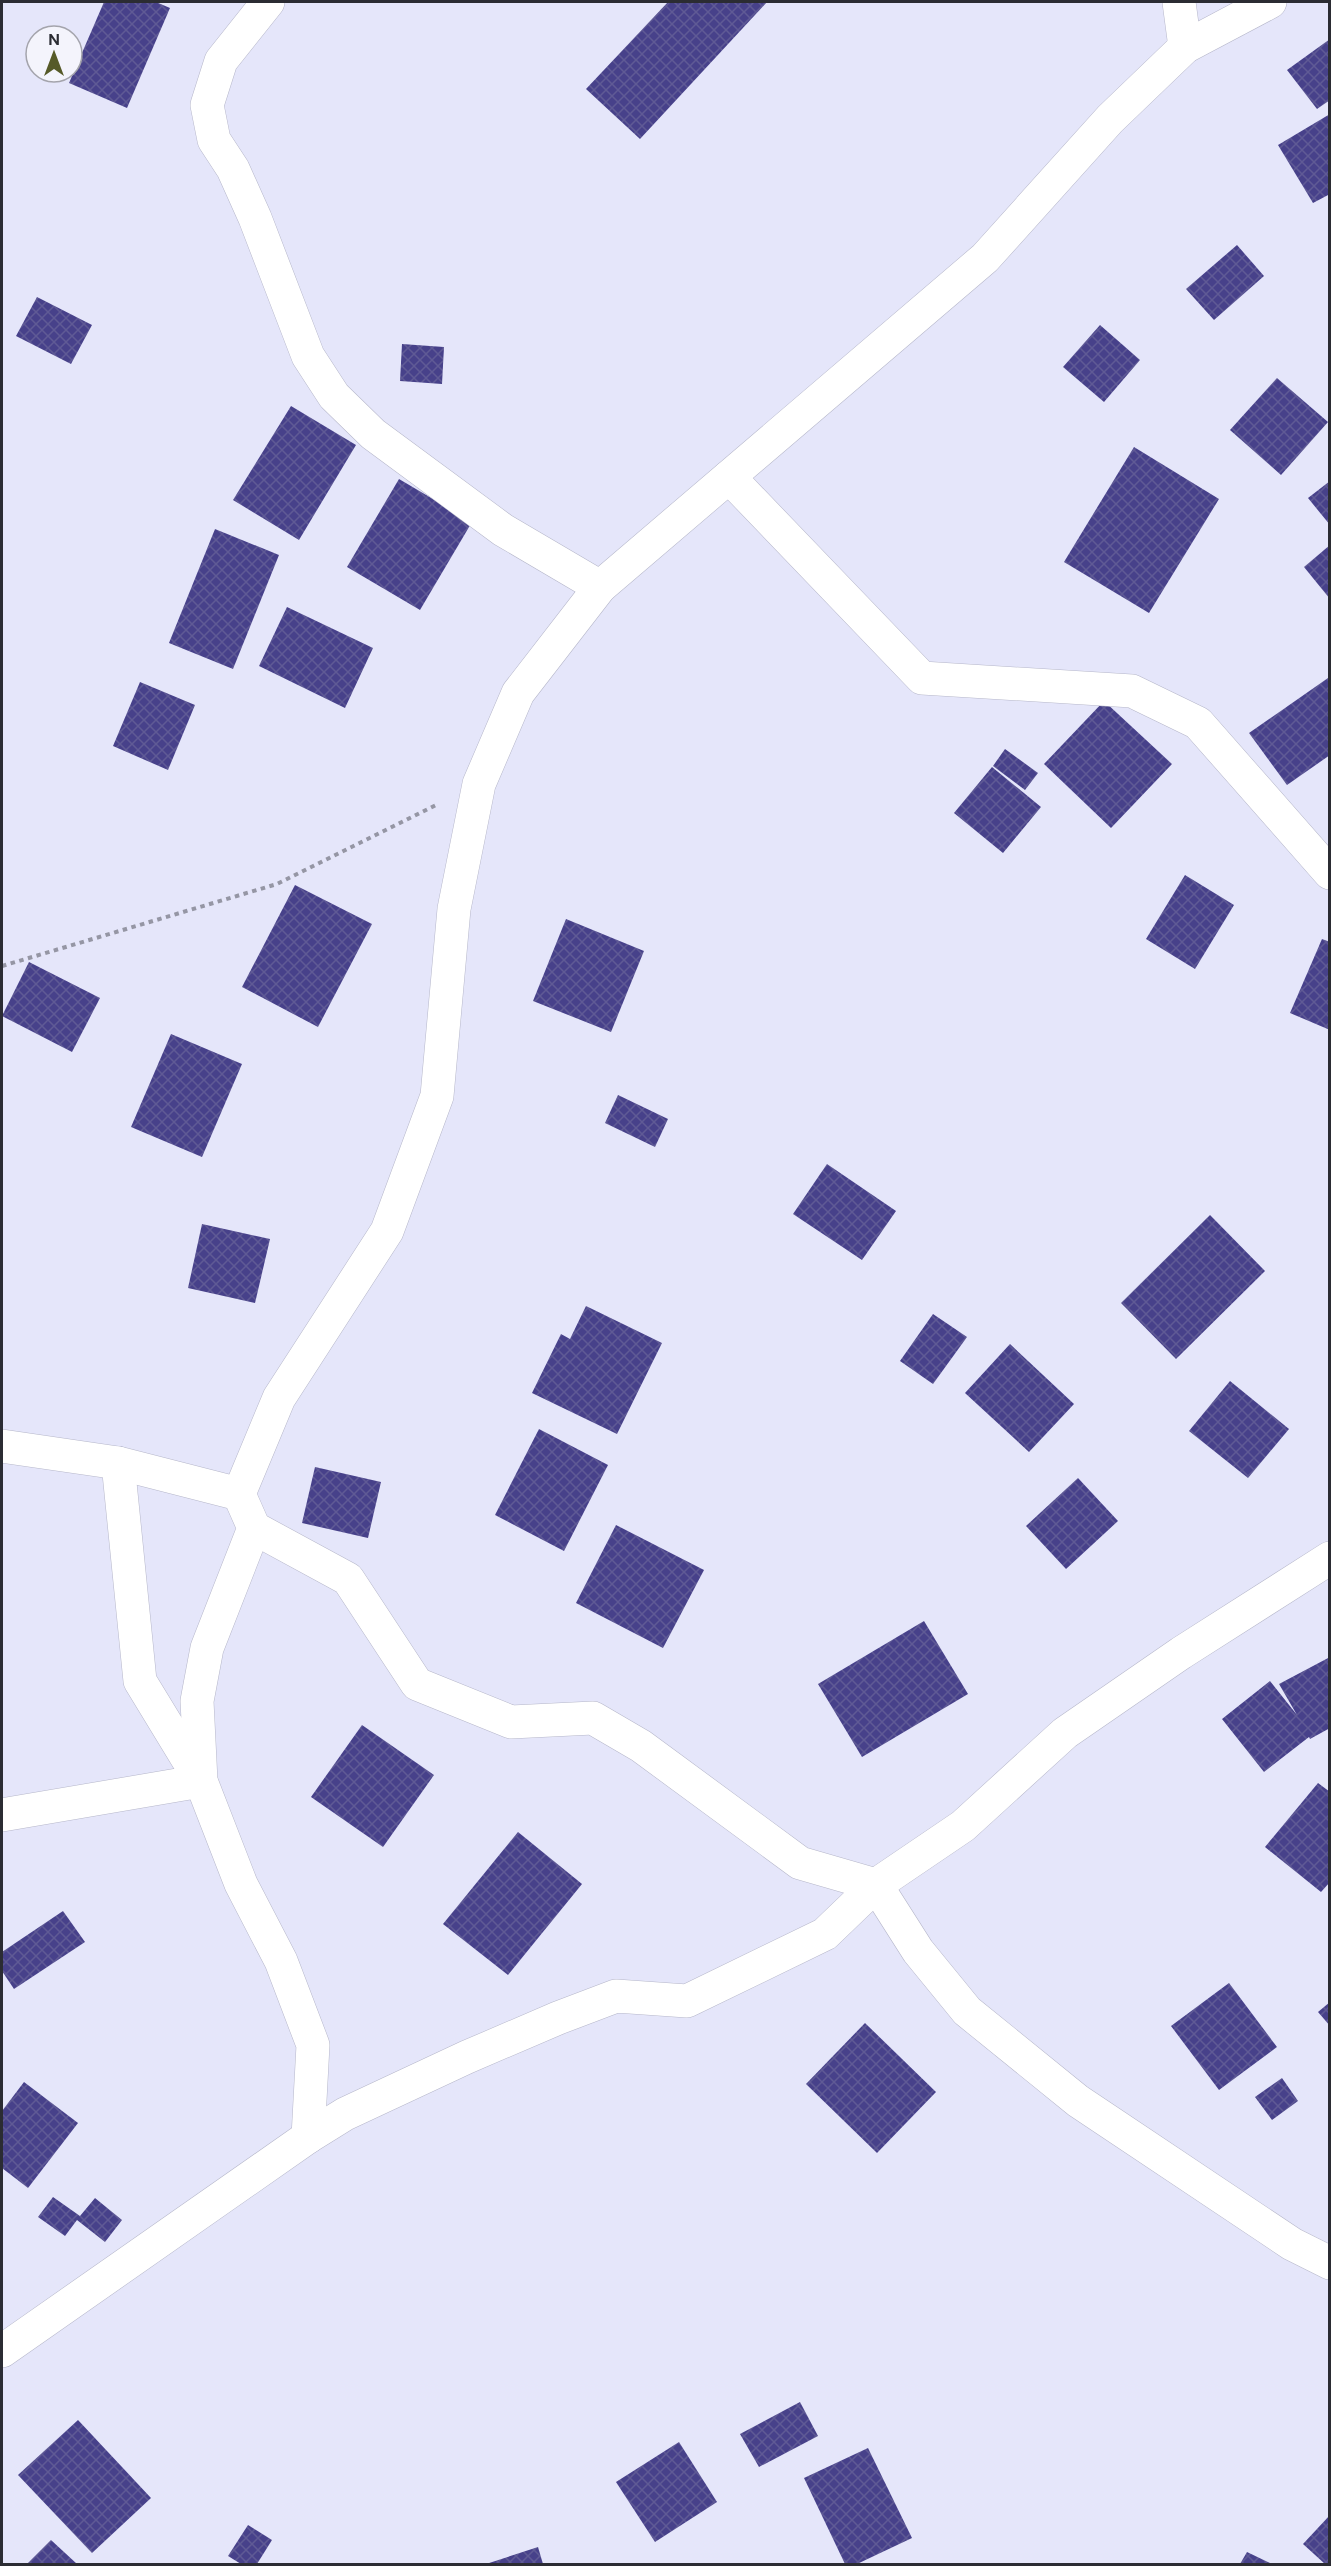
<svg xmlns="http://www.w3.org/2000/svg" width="1331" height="2566" font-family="'DM Sans',sans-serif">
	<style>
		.building { fill: url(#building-cross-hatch) }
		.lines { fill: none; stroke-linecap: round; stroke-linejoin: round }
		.minor-casing { stroke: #b6b7ca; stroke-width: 34 }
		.path { stroke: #9596a4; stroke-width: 4; stroke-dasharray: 4.5 4.5; stroke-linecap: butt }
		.minor { stroke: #fff; stroke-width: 33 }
	</style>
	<defs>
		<pattern id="building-cross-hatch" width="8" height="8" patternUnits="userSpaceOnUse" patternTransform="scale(1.5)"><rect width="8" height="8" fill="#47418a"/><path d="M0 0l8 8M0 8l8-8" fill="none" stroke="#5f5a95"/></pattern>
	</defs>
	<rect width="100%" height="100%" fill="#e5e6fa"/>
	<!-- building -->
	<g class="building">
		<polygon points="104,2 156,2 170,8 127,108 69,83"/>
		<polygon points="668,2 767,2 640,139 586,89"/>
		<polygon points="1330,39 1330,100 1317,109 1287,70"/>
		<polygon points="1330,114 1330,194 1313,203 1278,145"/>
		<polygon points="1237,245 1264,276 1214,320 1186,289"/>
		<polygon points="37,297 92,325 71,364 16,336"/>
		<polygon points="1100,325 1140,360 1104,402 1063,367"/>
		<polygon points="402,344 444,347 442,384 400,381"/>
		<polygon points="1277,378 1328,422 1281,475 1230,430"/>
		<polygon points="291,406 356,445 299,540 233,500"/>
		<polygon points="1134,447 1219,499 1149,613 1064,562"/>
		<polygon points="399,479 472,522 420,610 347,567"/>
		<polygon points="1330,481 1330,525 1308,498"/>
		<polygon points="215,529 279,555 233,669 169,643"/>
		<polygon points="1330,545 1330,599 1304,567"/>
		<polygon points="287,607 373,648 345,708 259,666"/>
		<polygon points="1328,678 1330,755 1287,785 1249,733"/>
		<polygon points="140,682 195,705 168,770 113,746"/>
		<polygon points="1104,701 1172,764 1111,828 1044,764"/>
		<polygon points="1005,749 1038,773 1025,790 993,766"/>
		<polygon points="992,767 1041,807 1003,853 954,813"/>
		<polygon points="1185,875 1234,905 1195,969 1146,939"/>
		<polygon points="295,885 372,924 318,1027 242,987"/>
		<polygon points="566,919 644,951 611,1032 533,1001"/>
		<polygon points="1322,939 1330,942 1330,1030 1290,1013"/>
		<polygon points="29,962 100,998 72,1052 2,1016"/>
		<polygon points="171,1034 242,1064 202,1157 131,1127"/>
		<polygon points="618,1095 668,1119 655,1147 605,1123"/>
		<polygon points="827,1164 896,1211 862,1260 793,1214"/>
		<polygon points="1210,1215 1265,1271 1176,1359 1121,1303"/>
		<polygon points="202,1224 270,1239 255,1303 188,1288"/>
		<polygon points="586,1306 662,1343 617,1434 532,1393 561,1334 570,1339"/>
		<polygon points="933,1314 967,1337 933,1384 900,1361"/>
		<polygon points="1010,1344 1074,1404 1029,1452 965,1393"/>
		<polygon points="1230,1381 1289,1429 1248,1478 1189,1431"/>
		<polygon points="539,1429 608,1465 564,1551 495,1515"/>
		<polygon points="315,1467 381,1482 368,1538 302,1523"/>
		<polygon points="1078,1478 1118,1521 1066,1569 1026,1526"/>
		<polygon points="616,1525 704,1570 663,1648 576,1603"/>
		<polygon points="924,1621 968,1694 862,1757 818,1684"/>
		<polygon points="1330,1657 1330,1728 1310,1739 1309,1737 1264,1772 1222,1719 1270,1681 1297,1715 1279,1684"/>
		<polygon points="362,1725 434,1775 383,1847 311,1797"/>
		<polygon points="1318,1783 1330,1792 1330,1882 1321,1892 1265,1847"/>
		<polygon points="518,1832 582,1884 508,1975 443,1924"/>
		<polygon points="63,1911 85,1942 14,1989 2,1971 2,1952"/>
		<polygon points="1229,1983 1277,2047 1219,2090 1171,2026"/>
		<polygon points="1330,2002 1330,2026 1318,2012"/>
		<polygon points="865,2023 936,2092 877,2153 806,2084"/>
		<polygon points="1282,2078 1298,2101 1272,2120 1255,2097"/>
		<polygon points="24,2082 78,2123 28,2188 2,2168 2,2111"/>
		<polygon points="53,2197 80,2216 95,2198 122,2220 105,2242 77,2220 65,2236 38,2217"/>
		<polygon points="800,2402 818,2436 759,2467 740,2434"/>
		<polygon points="78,2420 151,2498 92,2553 18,2475"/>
		<polygon points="679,2442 717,2502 655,2542 616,2482"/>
		<polygon points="868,2448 912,2538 857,2564 845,2564 804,2478"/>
		<polygon points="1330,2515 1330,2564 1325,2564 1303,2544"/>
		<polygon points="248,2525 272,2540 257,2564 241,2564 228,2556"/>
		<polygon points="51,2540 77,2564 27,2564"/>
		<polygon points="538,2547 543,2564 486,2564"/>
		<polygon points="1247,2552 1272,2564 1240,2564"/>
	</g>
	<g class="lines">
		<defs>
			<g id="minor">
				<polyline points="268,2 221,61 207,105 214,140 233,169 255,218 308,356 334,396 373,434 503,530 600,587"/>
				<polyline points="1179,2 1185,47"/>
				<polyline points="729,477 922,678 1132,691 1198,723 1330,873"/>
				<polyline points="2,1446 118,1463 239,1494"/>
				<polyline points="254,1528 348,1579 417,1684 511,1722 593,1718 641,1746 800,1863 876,1885 918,1951 967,2011 1078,2101 1292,2244 1330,2263"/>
				<polyline points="2,1815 201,1781 140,1681 118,1463"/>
				<polyline points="308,2137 313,2045 281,1961 241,1884 201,1781 197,1701 207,1648 254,1528 239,1494 279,1398 387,1231 437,1096 454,909 479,784 518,693 600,587 985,258 1110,119 1185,47 1270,2"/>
				<polyline points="2,2351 308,2137 345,2114 467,2057 558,2018 616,1996 687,2001 825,1934 876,1885 963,1826 1065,1733 1181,1653 1330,1558"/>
			</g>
		</defs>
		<!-- minor casing -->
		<use href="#minor" class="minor-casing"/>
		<!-- path -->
		<polyline class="path" points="2,966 277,884 438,804"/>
		<!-- minor -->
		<use href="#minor" class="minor"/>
	</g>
	<!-- border -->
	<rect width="1331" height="2566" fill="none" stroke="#2b2c33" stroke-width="6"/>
	<!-- north arrow -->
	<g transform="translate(54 54)"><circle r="28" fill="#f4f4fc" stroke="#a4a4ac" stroke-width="1.5"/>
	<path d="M0-4.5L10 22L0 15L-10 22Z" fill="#565a28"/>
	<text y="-9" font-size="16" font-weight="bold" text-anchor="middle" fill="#2b2c33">N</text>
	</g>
</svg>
